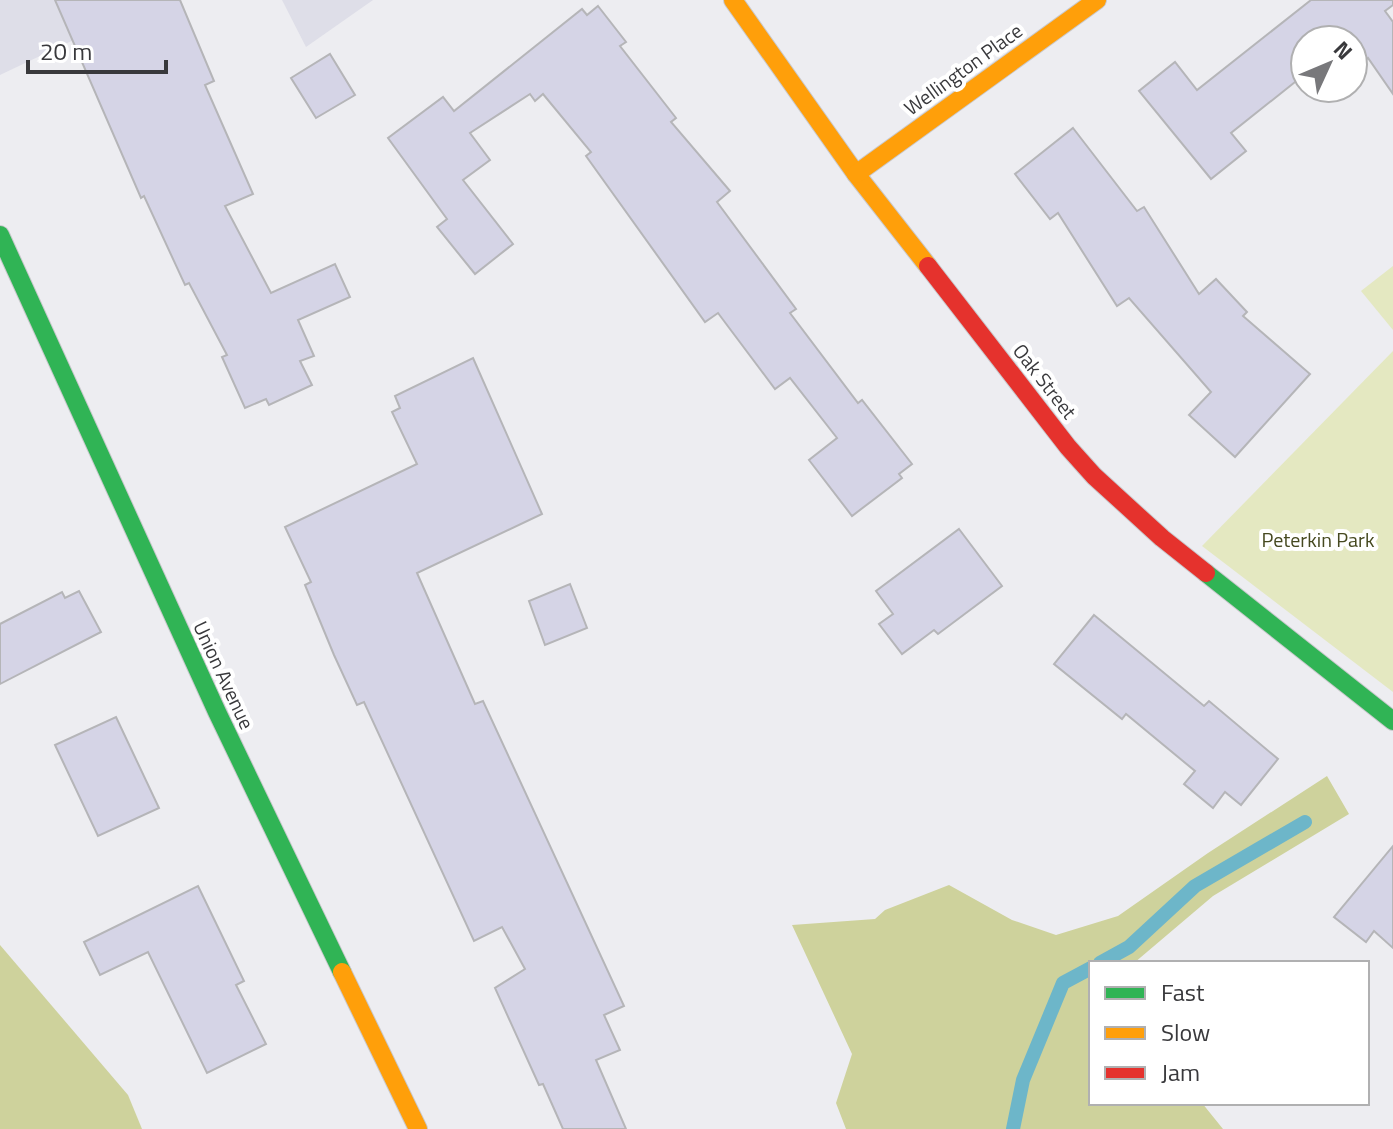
<svg xmlns="http://www.w3.org/2000/svg" width="1393" height="1129" font-family="'Titillium Web',sans-serif">
	<style>
		.built { fill: #dedee8 }
		.green { fill: #e4e8c1 }
		.forest { fill: #ced29c }
		.lines { fill: none; stroke-linecap: round; stroke-linejoin: round }
		.stream { stroke: #6db6c9; stroke-width: 14 }
		.building { fill: #d5d4e6; stroke: #b5b5b8; stroke-width: 2 }
		.fast-casing { stroke: #c9c9cc; stroke-width: 20 }
		.slow-casing { stroke: #c9c9cc; stroke-width: 20 }
		.jam-casing { stroke: #c9c9cc; stroke-width: 20 }
		.fast { stroke: #30b455; stroke-width: 18 }
		.slow { stroke: #ff9f0a; stroke-width: 18 }
		.jam { stroke: #e5322d; stroke-width: 18 }
		.labels { text-anchor: middle; dominant-baseline: central; stroke-width: 8; stroke-linejoin: round; paint-order: stroke }
		.street-label { font-size: 20px; fill: #39393c; stroke: #fff }
		.park-label { font-size: 20px; fill: #464920; stroke: #fff }
	</style>
	<rect width="100%" height="100%" fill="#ededf1"/>
	<!-- built -->
	<g class="built">
		<polygon points="0,0 158,0 0,75"/>
		<polygon points="282,0 373,0 306,47"/>
	</g>
	<!-- green -->
	<g class="green">
		<polygon points="1393,266 1393,330 1361,291"/>
		<polygon points="1393,351 1393,692 1202,546"/>
	</g>
	<!-- forest -->
	<g class="forest">
		<polygon points="1327,776 1349,814 1213,896 1134,963 1091,963 1091,1103 1202,1103 1223,1129 846,1129 836,1103 852,1054 792,925 875,919 885,910 949,885 1012,920 1056,935 1118,916 1208,853"/>
		<polygon points="0,945 128,1095 142,1129 0,1129"/>
	</g>
	<g class="lines">
		<!-- stream -->
		<g class="stream">
			<polyline points="1100,963 1129,947 1195,886 1305,822"/>
			<polyline points="1013,1129 1023,1080 1063,983 1091,968"/>
		</g>
	</g>
	<!-- building -->
	<g class="building">
		<polygon points="55,0 180,0 214,81 205,85 253,194 225,206 271,293 335,264 350,297 298,320 314,356 300,361 312,385 269,405 266,399 245,408 222,357 227,355 189,283 185,285 144,196 141,198"/>
		<polygon points="1311,0 1393,0 1393,5 1385,11 1393,22 1393,94 1368,58 1353,69 1353,37 1349,40 1305,40 1305,74 1231,133 1246,151 1211,179 1139,91 1175,62 1197,90"/>
		<polygon points="598,6 626,42 620,46 676,118 671,122 730,191 717,202 796,309 790,313 858,403 862,400 912,464 899,474 902,478 852,516 809,460 837,438 790,378 775,389 718,313 705,322 586,156 591,152 543,94 535,101 530,94 470,133 490,160 463,180 513,244 475,274 437,227 447,219 388,138 443,97 454,111 582,9 587,15"/>
		<polygon points="330,54 355,95 316,118 291,78"/>
		<polygon points="1073,128 1137,211 1144,207 1199,294 1216,279 1247,312 1243,316 1310,374 1235,457 1189,415 1211,392 1129,298 1117,306 1058,213 1050,219 1015,174"/>
		<polygon points="473,358 542,514 417,573 475,704 483,701 624,1006 604,1015 620,1050 596,1060 626,1129 563,1129 543,1084 539,1085 495,988 525,969 502,927 474,941 364,702 357,705 334,655 305,585 311,582 285,527 417,464 392,412 400,408 395,396"/>
		<polygon points="959,529 1002,586 938,634 934,630 902,654 879,624 893,614 876,591"/>
		<polygon points="570,584 587,628 545,645 529,601"/>
		<polygon points="79,591 101,632 0,684 0,624 62,592 65,598"/>
		<polygon points="1094,615 1204,706 1209,701 1278,759 1241,805 1225,792 1213,808 1184,784 1195,771 1126,714 1122,719 1054,664"/>
		<polygon points="116,717 159,808 98,836 55,745"/>
		<polygon points="1393,846 1393,948 1374,931 1366,942 1334,917"/>
		<polygon points="198,886 244,981 236,985 266,1044 207,1073 148,952 100,975 84,942"/>
	</g>
	<g class="lines">
		<defs>
			<g id="fast">
				<polyline points="0,235 217,712 342,972"/>
				<polyline points="1206,573 1393,721"/>
			</g>
			<g id="slow">
				<polyline points="733,0 856,174 928,266"/>
				<polyline points="856,174 1097,0"/>
				<polyline points="342,972 418,1129"/>
			</g>
			<polyline id="jam" points="928,266 1068,447 1094,476 1162,538 1206,573"/>
		</defs>
		<!-- fast casing -->
		<use href="#fast" class="fast-casing"/>
		<!-- slow casing -->
		<use href="#slow" class="slow-casing"/>
		<!-- jam casing -->
		<use href="#jam" class="jam-casing"/>
		<!-- fast -->
		<use href="#fast" class="fast"/>
		<!-- slow -->
		<use href="#slow" class="slow"/>
		<!-- jam -->
		<use href="#jam" class="jam"/>
	</g>
	<g class="labels">
		<!-- street labels -->
		<g class="street-label">
			<text transform="translate(963 69) rotate(-36)">Wellington Place</text>
			<text transform="translate(1045 381) rotate(52)">Oak Street</text>
			<text transform="translate(224 675) rotate(65)">Union Avenue</text>
		</g>
		<!-- park labels -->
		<g class="park-label">
			<text x="1318" y="539">Peterkin Park</text>
		</g>
	</g>
	<!-- legend -->
	<rect x="1089" y="961" width="280" height="144" fill="#ffffff" stroke="#b0b0b1" stroke-width="2"/>
	<rect x="1105" y="987" width="40" height="12" fill="#30b455" stroke="#b0b0b1" stroke-width="2"/>
	<text x="1161" y="1001" font-size="24" fill="#39393c">Fast</text>
	<rect x="1105" y="1027" width="40" height="12" fill="#ff9f0a" stroke="#b0b0b1" stroke-width="2"/>
	<text x="1161" y="1041" font-size="24" fill="#39393c">Slow</text>
	<rect x="1105" y="1067" width="40" height="12" fill="#e5322d" stroke="#b0b0b1" stroke-width="2"/>
	<text x="1161" y="1081" font-size="24" fill="#39393c">Jam</text>
	<!-- north arrow -->
	<g transform="translate(1329 64) rotate(46)"><circle r="38" fill="#ffffff" stroke="#b0b0b1" stroke-width="2"/>
	<path d="M0-6L14 30L0 20L-14 30Z" fill="#78787b"/>
	<text y="-12" font-size="22" font-weight="bold" text-anchor="middle" fill="#39393c">N</text>
	</g>
	<!-- scale -->
	<path d="M28 60v12h138v-12" fill="none" stroke="#39393c" stroke-width="4"/>
	<text x="40" y="60" font-size="24" fill="#39393c" stroke="#ffffff" stroke-width="6" paint-order="stroke">20 m</text>
</svg>
